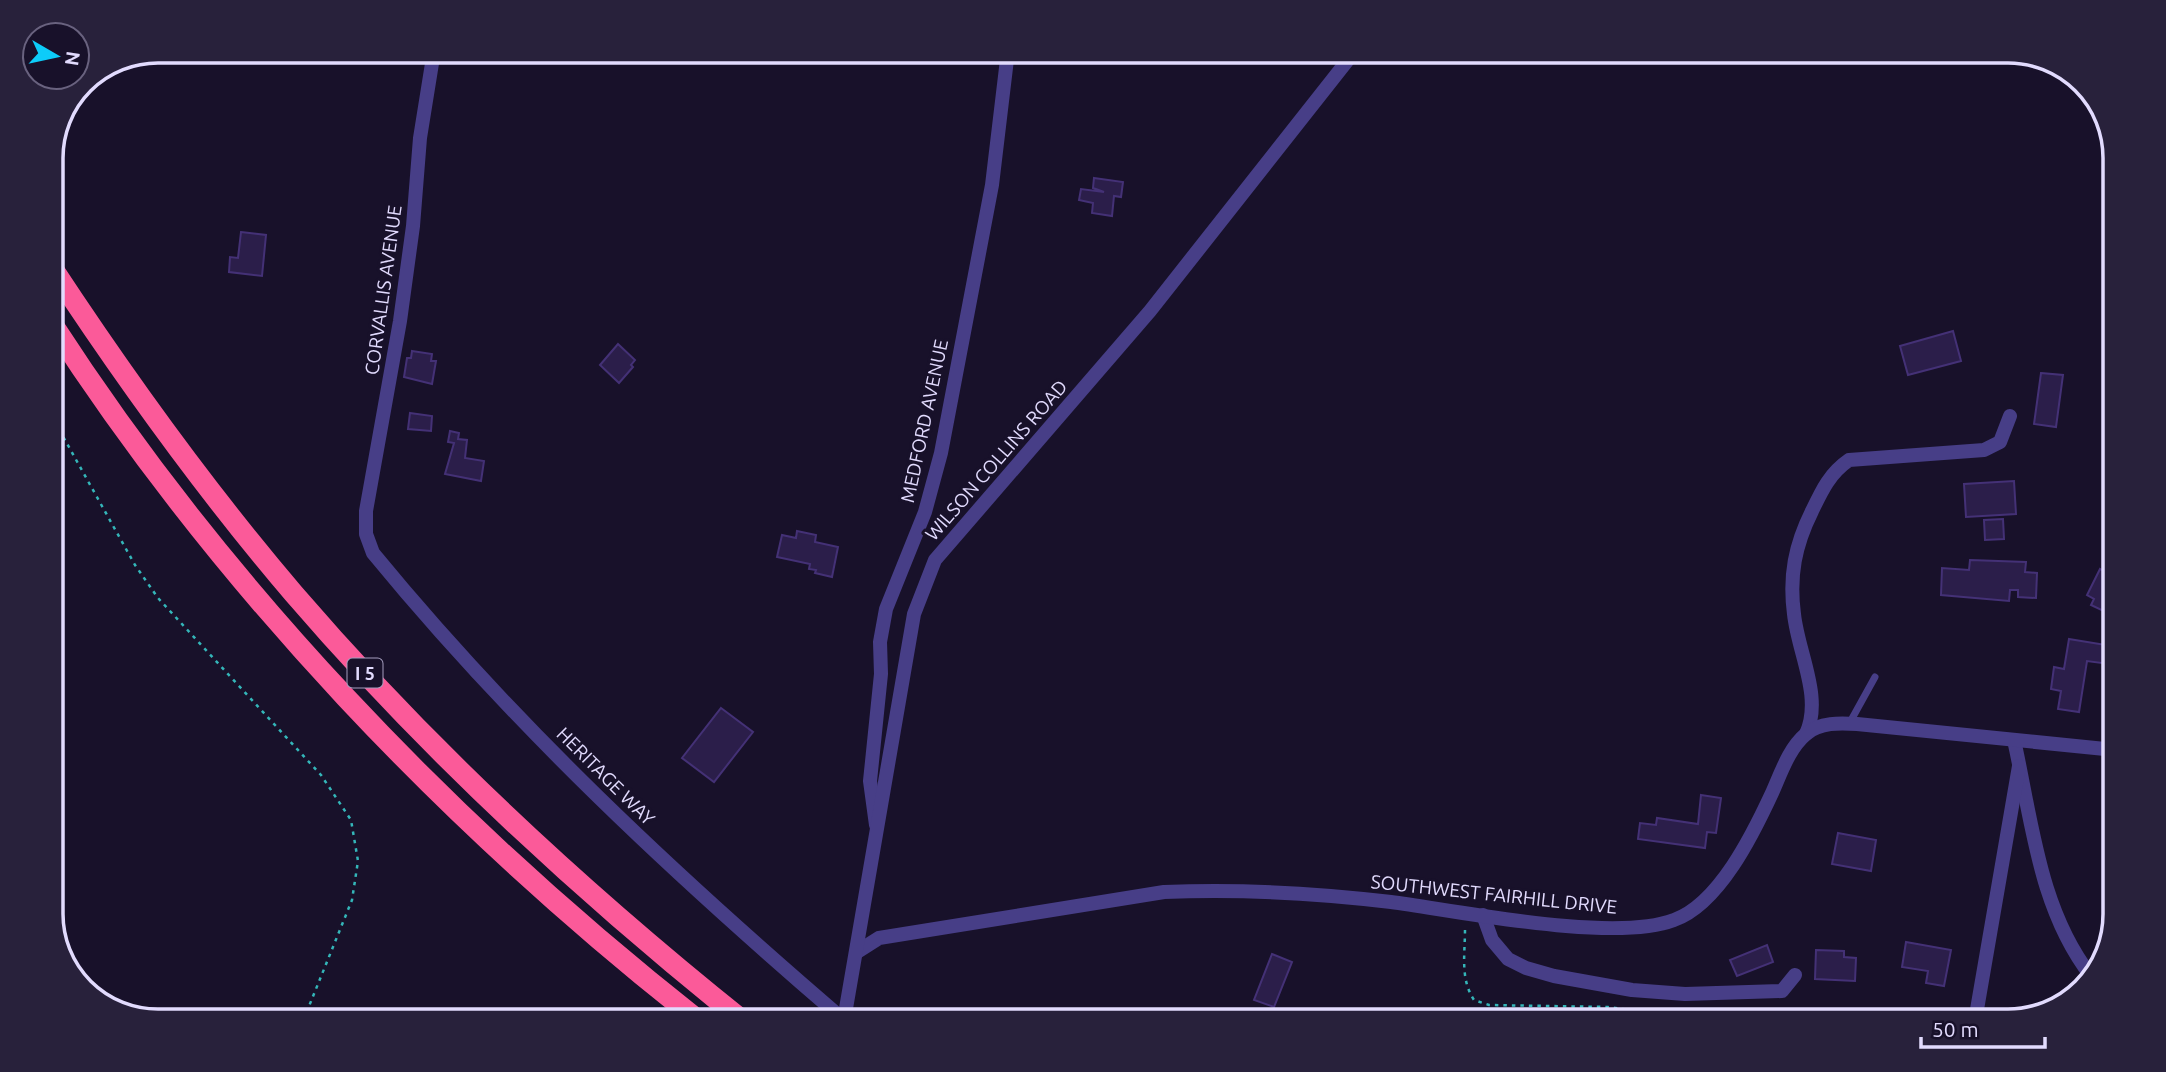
<svg xmlns="http://www.w3.org/2000/svg" width="2166" height="1072" font-family="Ubuntu,sans-serif">
	<style>
		.building { fill: #2b1e4a; stroke: #443176; stroke-width: 2 }
		.lines { fill: none; stroke-linecap: round; stroke-linejoin: round }
		.path { stroke: #34b6b9; stroke-width: 2.5; stroke-dasharray: 3.5 5; stroke-linecap: butt }
		.service { stroke: #473e87; stroke-width: 7 }
		.minor { stroke: #473e87; stroke-width: 14 }
		.tertiary { stroke: #473e87; stroke-width: 18 }
		.motorway { stroke: #fb5a99; stroke-width: 21 }
		.labels { text-anchor: middle; dominant-baseline: central; stroke-width: 6; stroke-linejoin: round; paint-order: stroke }
		.shield { fill: #18112a; stroke: #a59ebe; stroke-width: 2 }
		.shield-label { font-size: 18px; font-weight: bold; fill: #e2dbfe }
		.street-label { font-size: 19px; fill: #e2dbfe; stroke: #18112a }
		.rim { fill: none; stroke: #e2dbfe; stroke-width: 3.5 }
	</style>
	<rect width="100%" height="100%" fill="#18112a"/>
	<!-- building -->
	<g class="building">
		<polygon points="1094,178 1123,182 1121,197 1114,196 1112,216 1092,213 1093,203 1079,200 1081,189 1104,192 1093,188"/>
		<polygon points="241,232 266,235 262,276 229,272 230,257 238,258"/>
		<polygon points="1953,331 1961,361 1908,375 1900,346"/>
		<polygon points="618,344 635,360 631,365 633,367 619,383 600,365"/>
		<polygon points="412,351 432,354 431,361 436,361 432,384 404,377 407,358 411,358"/>
		<polygon points="2041,373 2063,375 2056,427 2034,424"/>
		<polygon points="410,413 432,416 431,431 408,429"/>
		<polygon points="450,431 459,433 458,439 467,440 465,458 484,461 481,481 445,474 454,443 448,442"/>
		<polygon points="2014,481 2016,514 1966,517 1964,484"/>
		<polygon points="2003,519 2004,539 1985,540 1984,520"/>
		<polygon points="797,531 816,535 815,542 838,547 832,577 815,573 816,570 809,569 810,564 777,557 782,535 796,538"/>
		<polygon points="1970,560 2026,562 2025,572 2037,573 2036,598 2018,597 2018,590 2010,590 2009,601 1941,595 1942,568 1969,570"/>
		<polygon points="2115,562 2115,608 2112,615 2091,605 2094,599 2087,595 2100,569 2109,574"/>
		<polygon points="2069,639 2112,646 2109,664 2087,661 2079,712 2058,709 2061,691 2051,689 2054,667 2064,669"/>
		<polygon points="721,708 753,732 714,782 682,758"/>
		<polygon points="1701,795 1721,798 1716,833 1707,832 1705,848 1638,839 1640,823 1656,825 1657,818 1698,824"/>
		<polygon points="1838,833 1876,840 1871,871 1832,864"/>
		<polygon points="1906,942 1951,950 1944,986 1926,983 1928,971 1902,967"/>
		<polygon points="1767,945 1773,962 1737,976 1730,960"/>
		<polygon points="1816,950 1844,951 1844,957 1856,958 1855,981 1815,979"/>
		<polygon points="1272,954 1292,962 1274,1007 1254,1000"/>
	</g>
	<g class="lines">
		<!-- path -->
		<g class="path">
			<polyline points="51,415 135,565 158,598 321,775 351,820 358,861 352,900 303,1021"/>
			<path d="M1465,930c0,24 -5,49 9,70l15,5 119,2 103,14"/>
		</g>
		<!-- service -->
		<polyline class="service" points="1849,724 1875,677"/>
		<!-- minor -->
		<g class="minor">
			<path d="M434,51l-14,87 -7,88 -13,95 -34,190v23l7,19c141,172 303,323 471,467"/>
			<path d="M1806,734c17,-37 -8,-81 -12,-120 -5,-38 1,-69 18,-103 10,-21 18,-38 37,-51l135,-10 16,-8 10,-26"/>
			<path d="M2014,740c18,81 25,169 77,236"/>
			<polyline points="2109,749 2115,725"/>
			<polyline points="876,825 870,781 881,674 880,642 886,609 925,512 941,453 992,185 1008,51"/>
			<polyline points="1483,915 1492,940 1508,959 1526,968 1554,976 1632,990 1685,994 1782,991 1795,975"/>
			<path d="M857,952l22,-14 285,-46c75,-3 152,1 227,10 68,9 223,41 283,18 45,-16 79,-86 98,-127 9,-20 17,-45 34,-59 14,-12 34,-11 51,-10l258,26"/>
			<polyline points="844,1020 914,614 935,560 1150,311 1355,51"/>
			<polyline points="1975,1021 2019,766"/>
		</g>
		<!-- tertiary -->
		<polyline class="tertiary" points="844,1020 845,1021"/>
		<!-- motorway -->
		<g class="motorway">
			<path d="M51,266c75,114 155,225 243,328 135,157 288,298 449,427"/>
			<path d="M51,322c172,266 399,503 648,699"/>
		</g>
	</g>
	<g class="labels">
		<!-- shield labels -->
		<rect class="shield" x="347.5" y="658.5" width="35" height="29" rx="5"/>
		<g class="shield-label">
			<text x="365" y="673">I 5</text>
		</g>
		<!-- street labels -->
		<g class="street-label">
			<text transform="translate(383 290) rotate(-82)">CORVALLIS AVENUE</text>
			<text transform="translate(924 421) rotate(-78)">MEDFORD AVENUE</text>
			<text transform="translate(996 460) rotate(-49)">WILSON COLLINS ROAD</text>
			<text transform="translate(606 776) rotate(45)">HERITAGE WAY</text>
			<text transform="translate(1494 894) rotate(6)">SOUTHWEST FAIRHILL DRIVE</text>
		</g>
	</g>
	<!-- crop -->
	<path d="M0 0H2166V1072H0ZM158 63H2008A95 95 0 0 1 2103 158V914A95 95 0 0 1 2008 1009H158A95 95 0 0 1 63 914V158A95 95 0 0 1 158 63Z" fill="#28213b" fill-rule="evenodd"/>
	<path class="rim" d="M158 63H2008A95 95 0 0 1 2103 158V914A95 95 0 0 1 2008 1009H158A95 95 0 0 1 63 914V158A95 95 0 0 1 158 63Z"/>
	<!-- north arrow -->
	<g transform="translate(56 56) rotate(99)"><circle r="33" fill="#18112a" stroke="#69627f" stroke-width="2"/>
	<path d="M0-5L12 26L0 18L-12 26Z" fill="#0dccf9"/>
	<text y="-10" font-size="19" font-weight="bold" text-anchor="middle" fill="#e2dbfe">N</text>
	</g>
	<!-- scale -->
	<path d="M1921 1037v10h124v-10" fill="none" stroke="#e2dbfe" stroke-width="3.5"/>
	<text x="1932" y="1037" font-size="21" fill="#e2dbfe" stroke="#18112a" stroke-width="5" paint-order="stroke">50 m</text>
</svg>
